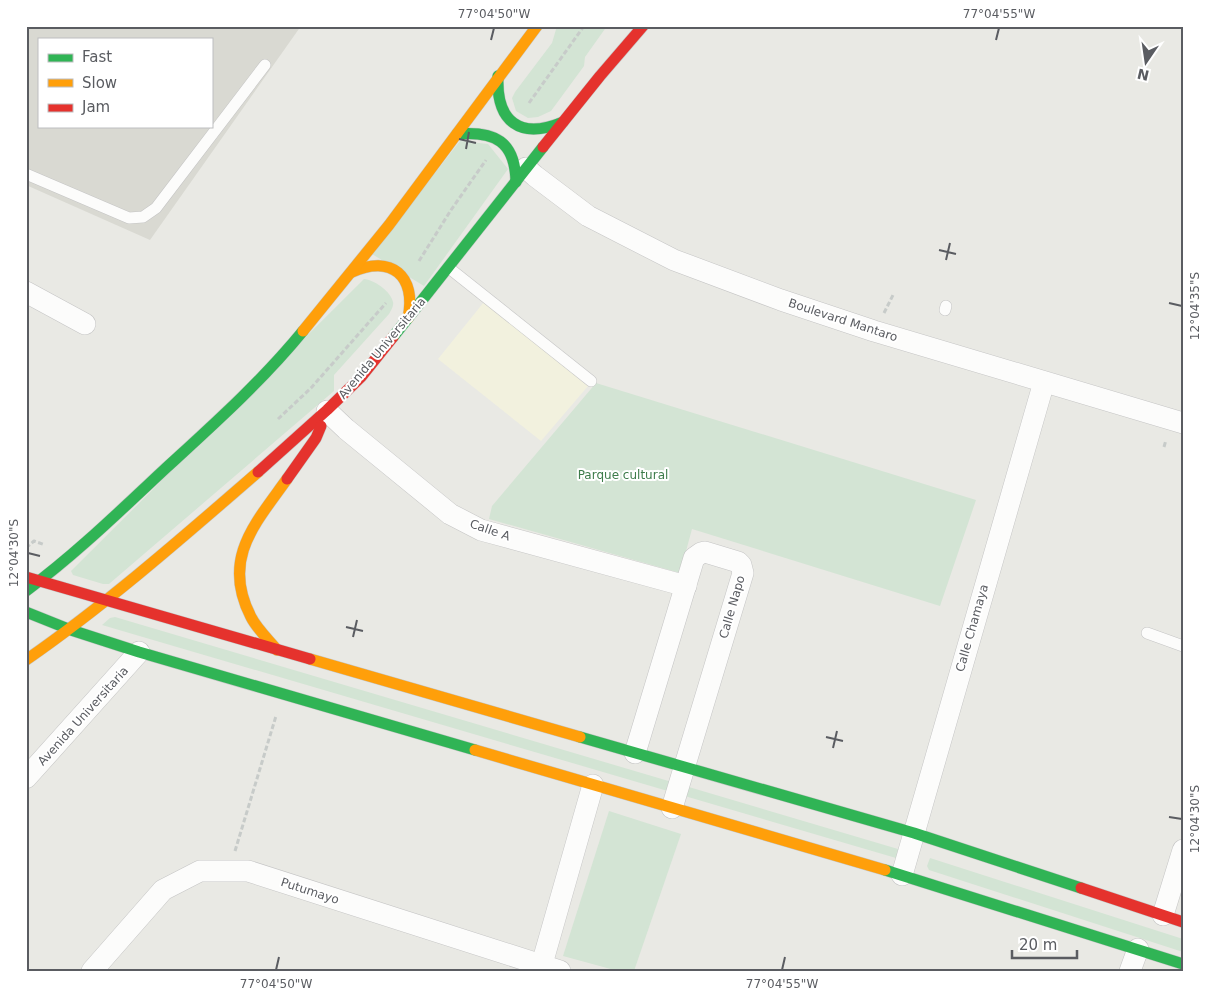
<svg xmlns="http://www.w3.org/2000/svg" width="1209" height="997" font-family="'DejaVu Sans',sans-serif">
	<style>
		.commercial { fill: #f2f1de }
		.education { fill: #d9d9d2; fill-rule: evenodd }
		.green { fill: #d3e4d4 }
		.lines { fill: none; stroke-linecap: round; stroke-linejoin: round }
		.lane-casing { stroke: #c5c5c5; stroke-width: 12 }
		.street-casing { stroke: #c5c5c5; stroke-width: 22 }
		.fast-casing { stroke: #c5c6c6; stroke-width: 12 }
		.slow-casing { stroke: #c5c6c6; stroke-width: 12 }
		.jam-casing { stroke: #c5c6c6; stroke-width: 12 }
		.path { stroke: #c7cbc9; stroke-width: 3; stroke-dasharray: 5 2.5; stroke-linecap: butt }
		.lane { stroke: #fcfcfb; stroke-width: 11 }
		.street { stroke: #fcfcfb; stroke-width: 21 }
		.fast { stroke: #30b455; stroke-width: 11 }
		.slow { stroke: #ff9f0a; stroke-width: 11 }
		.jam { stroke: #e5322d; stroke-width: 11 }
		.ticks { fill: none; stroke: #5a5c61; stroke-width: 2 }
		.labels { text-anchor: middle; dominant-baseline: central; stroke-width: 4; stroke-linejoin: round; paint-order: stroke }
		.street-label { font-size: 12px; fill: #5a5c61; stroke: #fff }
		.park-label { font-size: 12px; fill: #3e7c4b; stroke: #fff }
		.neatline { fill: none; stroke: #5a5c61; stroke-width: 2 }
		.ticks-label { font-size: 12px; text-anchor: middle; fill: #5a5c61 }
	</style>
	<rect width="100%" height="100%" fill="#e9e9e4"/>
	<!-- commercial -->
	<polygon class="commercial" points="484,302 588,386 541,441 438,359"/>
	<!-- education -->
	<path class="education" d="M26,26h275l-151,214 -124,-55zM39,39h172v87h-172z"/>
	<!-- green -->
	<g class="green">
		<polygon points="557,26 607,26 585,57 584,66 551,111 538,117 528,118 516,111 512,98 515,92 552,43"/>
		<polygon points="460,141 488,144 508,169 424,286 372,254"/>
		<path d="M364,279c10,1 27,12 29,23 1,4 -2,8 -4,12l-55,61v16l-225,193h-6l-30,-9 -2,-4z"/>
		<polygon points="596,383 976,500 940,606 692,529 680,573 489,519 492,506"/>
		<polygon points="115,617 898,849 900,849 896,858 102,625 110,618"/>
		<polygon points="609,811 681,834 634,971 618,971 563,956"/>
		<polygon points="930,858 1183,939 1183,952 929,870 927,866"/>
	</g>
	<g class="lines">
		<defs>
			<g id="lane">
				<polyline points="26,174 129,218 143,217 156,208 265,65"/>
				<polyline points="449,268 591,381"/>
				<polyline points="945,310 946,306"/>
				<polyline points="1147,633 1183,646"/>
			</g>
			<g id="street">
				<polyline points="526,168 535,176 588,216 674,260 781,300 874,331 1183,423"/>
				<polyline points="26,292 85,324"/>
				<polyline points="327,411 346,429 450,514 481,530 686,586"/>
				<polyline points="635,753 694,558 701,553 705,552 738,562 741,565 743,573 672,808"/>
				<polyline points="26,778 139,652"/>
				<polyline points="902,875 1044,382"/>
				<polyline points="1163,915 1183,850"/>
				<polyline points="92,971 163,890 200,871 248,871 560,971"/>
				<polyline points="540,971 593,785"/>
				<polyline points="1130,971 1138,949"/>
			</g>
			<g id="fast">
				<path d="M498,76c-2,46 22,64 65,46"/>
				<path d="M457,134c38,-3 58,7 59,48"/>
				<polyline points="393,337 543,147"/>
				<path d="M26,591c50,-37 95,-81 140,-123 48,-44 96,-87 137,-137"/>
				<polyline points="26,612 71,630 139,652 475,750"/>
				<polyline points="580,737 914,833 1081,888"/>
				<polyline points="885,870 1183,964"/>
			</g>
			<g id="slow">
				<path d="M352,272c39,-18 65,4 56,46"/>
				<polyline points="303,331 389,225 537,26"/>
				<path d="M277,650c-8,-10 -20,-21 -26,-33 -30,-58 4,-93 36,-138"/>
				<polyline points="310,659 580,737"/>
				<path d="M26,660c82,-57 157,-123 232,-188"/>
				<polyline points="475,750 885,870"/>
			</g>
			<g id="jam">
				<polyline points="543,147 600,76 643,26"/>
				<polyline points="258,472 327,410 361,377 393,337"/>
				<polyline points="287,479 316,438 321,426"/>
				<polyline points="26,577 310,659"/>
				<polyline points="1081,888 1183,922"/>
			</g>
		</defs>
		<!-- lane casing -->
		<use href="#lane" class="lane-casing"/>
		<!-- street casing -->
		<use href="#street" class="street-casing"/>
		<!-- fast casing -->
		<use href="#fast" class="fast-casing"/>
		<!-- slow casing -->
		<use href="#slow" class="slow-casing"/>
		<!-- jam casing -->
		<use href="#jam" class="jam-casing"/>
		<!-- path -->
		<g class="path">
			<polyline points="529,103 584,26"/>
			<polyline points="419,261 451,210 486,160"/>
			<polyline points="884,313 894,293"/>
			<polyline points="278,419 311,388 386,303"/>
			<polyline points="1164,447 1166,440"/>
			<polyline points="26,548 34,541 45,545"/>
			<polyline points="235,851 276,716"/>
		</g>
		<!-- lane -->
		<use href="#lane" class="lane"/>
		<!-- street -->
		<use href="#street" class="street"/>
		<!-- fast -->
		<use href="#fast" class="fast"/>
		<!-- slow -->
		<use href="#slow" class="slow"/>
		<!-- jam -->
		<use href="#jam" class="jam"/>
	</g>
	<!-- ticks -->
	<path class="ticks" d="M491,40l3,-12M996,40l3,-12M459,139l17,4M466,149l3,-17M939,250l17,4M946,260l4,-17M1169,303l13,3M28,553l12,3M346,627l17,4M353,637l4,-17M826,737l17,4M833,748l4,-17M1169,817l13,2M276,970l3,-13M782,970l3,-13"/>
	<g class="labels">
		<!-- street labels -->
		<g class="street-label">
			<text transform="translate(843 320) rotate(18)">Boulevard Mantaro</text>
			<text transform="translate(382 348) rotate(-50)">Avenida Universitaria</text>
			<text transform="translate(490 530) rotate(19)">Calle A</text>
			<text transform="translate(732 607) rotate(-74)">Calle Napo</text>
			<text transform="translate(972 628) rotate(-74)">Calle Chamaya</text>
			<text transform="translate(83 716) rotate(-48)">Avenida Universitaria</text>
			<text transform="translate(310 891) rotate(18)">Putumayo</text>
		</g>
		<!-- park labels -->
		<g class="park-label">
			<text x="623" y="475">Parque cultural</text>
		</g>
	</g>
	<!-- border -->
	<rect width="1209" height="997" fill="none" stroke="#ffffff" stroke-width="55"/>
	<!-- legend -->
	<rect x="38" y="38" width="175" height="90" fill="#ffffff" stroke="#bdbec0"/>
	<rect x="48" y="54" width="25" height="8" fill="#30b455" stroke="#bdbec0"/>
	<text x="82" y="62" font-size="15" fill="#5a5c61">Fast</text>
	<rect x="48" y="79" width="25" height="8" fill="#ff9f0a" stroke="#bdbec0"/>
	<text x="82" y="88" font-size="15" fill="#5a5c61">Slow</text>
	<rect x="48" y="104" width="25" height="8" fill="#e5322d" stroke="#bdbec0"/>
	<text x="82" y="112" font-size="15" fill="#5a5c61">Jam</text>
	<!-- north arrow -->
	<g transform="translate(1146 62) rotate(193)" stroke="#ffffff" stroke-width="4" paint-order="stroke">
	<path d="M0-4L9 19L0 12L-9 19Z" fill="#5a5c61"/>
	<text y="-8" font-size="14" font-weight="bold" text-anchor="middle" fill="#5a5c61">N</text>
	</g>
	<!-- scale -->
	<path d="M1012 950v8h65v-8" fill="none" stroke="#5a5c61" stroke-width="2.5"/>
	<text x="1019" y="950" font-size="15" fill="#5a5c61" stroke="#ffffff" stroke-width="4" paint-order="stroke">20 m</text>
	<rect x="28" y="28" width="1154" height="942" class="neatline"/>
	<g class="ticks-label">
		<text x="494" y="18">77°04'50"W</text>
		<text x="999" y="18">77°04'55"W</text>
		<text transform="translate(1195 306) rotate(-90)" y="4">12°04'35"S</text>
		<text transform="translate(14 553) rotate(-90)" y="4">12°04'30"S</text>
		<text transform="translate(1195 819) rotate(-90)" y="4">12°04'30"S</text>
		<text x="276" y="988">77°04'50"W</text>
		<text x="782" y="988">77°04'55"W</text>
	</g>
</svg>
